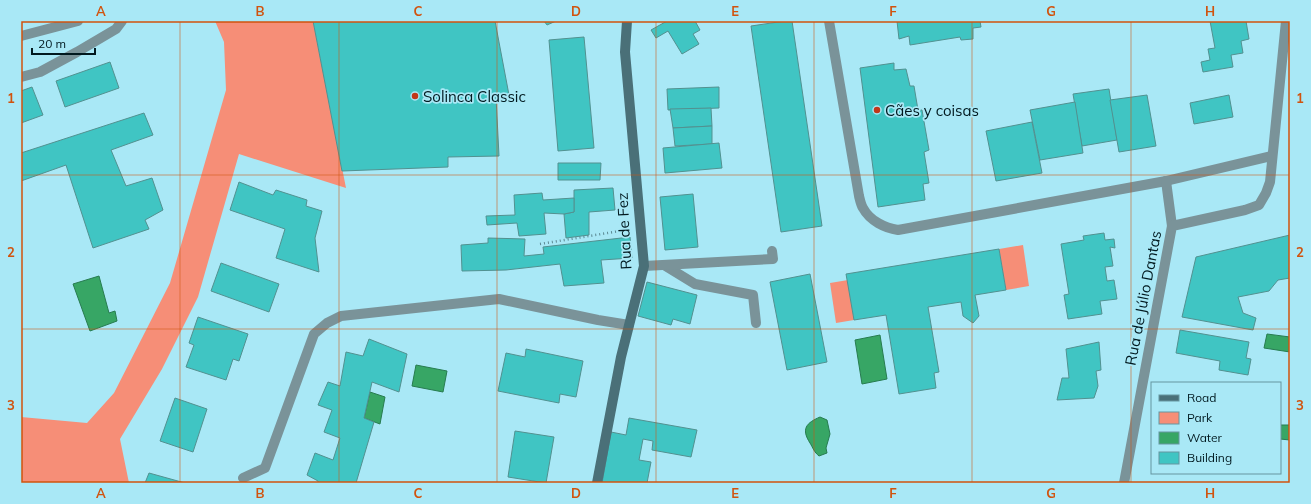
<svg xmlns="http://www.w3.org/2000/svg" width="1311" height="504" font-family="Mulish,sans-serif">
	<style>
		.green { fill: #f68e77 }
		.water { fill: #37a665; stroke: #277c50 }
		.building { fill: #40c5c3; stroke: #529190 }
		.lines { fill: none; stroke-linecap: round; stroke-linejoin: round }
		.path { stroke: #5b8892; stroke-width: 2.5; stroke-dasharray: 1 3; stroke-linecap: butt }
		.street { stroke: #7a9399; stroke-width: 10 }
		.secondary { stroke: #4a7078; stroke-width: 10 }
		.grid { fill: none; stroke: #d1530e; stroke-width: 1; stroke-opacity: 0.55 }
		.poi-dot { fill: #c13719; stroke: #a9e8f6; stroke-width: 1.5 }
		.labels { text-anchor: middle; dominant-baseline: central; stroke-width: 3.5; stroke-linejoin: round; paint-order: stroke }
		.poi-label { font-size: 15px; fill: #01191f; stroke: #a9e8f6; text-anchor: start }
		.street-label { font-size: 15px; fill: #01191f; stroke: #a9e8f6 }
		.neatline { fill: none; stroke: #d1530e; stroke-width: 1.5 }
		.grid-label { font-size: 13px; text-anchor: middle; font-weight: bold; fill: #d1530e }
	</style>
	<rect width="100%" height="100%" fill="#a9e8f6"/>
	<!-- green -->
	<g class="green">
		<polygon points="215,21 313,21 346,188 239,154 198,297 162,369 120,439 129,483 21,483 21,417 87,423 114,393 170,283 226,90 224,42"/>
		<polygon points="1023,245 1029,286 1006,290 999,249"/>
		<polygon points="848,280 854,320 836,323 830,283"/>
	</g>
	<!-- water -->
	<g class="water">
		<polygon points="99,276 109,313 115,311 117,321 90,331 73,284"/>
		<polygon points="1267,334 1290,337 1290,352 1264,348"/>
		<polygon points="880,335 887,379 862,384 855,340"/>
		<polygon points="416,365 447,371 443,392 412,386"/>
		<polygon points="370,392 385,397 380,424 364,418"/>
		<path d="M820,417l7,3 3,14 -4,14 1,5 -8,3c-5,-4 -6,-8 -9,-13 -9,-14 -4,-20 10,-26z"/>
		<polygon points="1280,425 1290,425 1290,440 1280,439"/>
	</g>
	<!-- building -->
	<g class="building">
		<polygon points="313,21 495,21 509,95 496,97 499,156 448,157 448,167 342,171"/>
		<polygon points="544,21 556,21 547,25"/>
		<polygon points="667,21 695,21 700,30 693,34 699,44 682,54 668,31 656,38 651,30"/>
		<polygon points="785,21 792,21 822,226 781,232 751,26"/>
		<polygon points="897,21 980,21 981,27 973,28 973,39 961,40 960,37 910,45 909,36 899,39"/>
		<polygon points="1210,21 1246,21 1249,39 1241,41 1243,53 1231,55 1233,67 1203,72 1201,62 1210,60 1208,49 1215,48"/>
		<polygon points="584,37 594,148 558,151 549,40"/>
		<polygon points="110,62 119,88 65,107 56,81"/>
		<polygon points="894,63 894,70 906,69 910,86 914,86 918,110 922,110 929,150 924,152 929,183 923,184 925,200 878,207 860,68"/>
		<polygon points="32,87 43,115 21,123 21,91"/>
		<polygon points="719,87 719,108 668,110 667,89"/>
		<polygon points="1109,89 1117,140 1082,146 1073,94"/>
		<polygon points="1147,95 1156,146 1119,152 1110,100"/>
		<polygon points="1229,95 1233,117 1194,124 1190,103"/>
		<polygon points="1075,102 1083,153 1040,160 1030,110"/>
		<polygon points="711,108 712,126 673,128 670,109"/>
		<polygon points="144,113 153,135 111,150 126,186 152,178 163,210 145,220 149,229 93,248 66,165 21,181 21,153"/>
		<polygon points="1032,122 1042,173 996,181 986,131"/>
		<polygon points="712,126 712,144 675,146 673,128"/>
		<polygon points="719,143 722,168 665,173 663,148"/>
		<polygon points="558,163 601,163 600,180 558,180"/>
		<polygon points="239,182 273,195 276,190 307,200 306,206 322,211 315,238 319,272 276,258 285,229 230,210"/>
		<polygon points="613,188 615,210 589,212 589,235 566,238 564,214 574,212 574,190"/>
		<polygon points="542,193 543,200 574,198 574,212 564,214 544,213 546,234 519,236 517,223 487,225 486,216 515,215 514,195"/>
		<polygon points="693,194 698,247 665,250 660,197"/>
		<polygon points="1104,233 1105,240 1114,239 1115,248 1110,247 1113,266 1105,267 1107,281 1114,280 1117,299 1100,301 1102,314 1068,319 1064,295 1069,294 1061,244 1084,240 1083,236"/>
		<polygon points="1290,235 1290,278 1278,280 1269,291 1238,297 1243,313 1256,318 1253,330 1182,317 1196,257"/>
		<polygon points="630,237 632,258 601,260 604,283 564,286 560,264 506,270 462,271 461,245 488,243 488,238 525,239 524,256 544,254 543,247"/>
		<polygon points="999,249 1006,290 975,295 979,316 973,323 963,316 961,302 928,307 939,372 934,373 936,388 899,394 886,315 854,320 846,274"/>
		<polygon points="221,263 279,284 269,312 211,291"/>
		<polygon points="810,274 827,362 787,370 770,282"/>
		<polygon points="647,282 697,295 690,324 673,319 671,325 638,316"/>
		<polygon points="198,317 248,334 239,361 233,359 226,380 186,367 194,345 189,343"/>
		<polygon points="1180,330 1249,342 1246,358 1251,359 1248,375 1219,370 1220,361 1176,353"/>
		<polygon points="369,339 407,354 399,392 372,382 364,418 374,422 356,483 318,483 318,481 307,475 315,453 333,460 340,438 324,432 332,410 318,405 328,382 340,386 346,352 363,356"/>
		<polygon points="1099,342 1101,370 1096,371 1098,386 1094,398 1057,400 1062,378 1069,378 1066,349"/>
		<polygon points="526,349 583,361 576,397 560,394 559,403 498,391 506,353 525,357"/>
		<polygon points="175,398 207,409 193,452 160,441"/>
		<polygon points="629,418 697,430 691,457 652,450 653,441 643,439 639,460 651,462 647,483 602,483 611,432 626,435"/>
		<polygon points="515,431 554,437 546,483 508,477"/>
		<polygon points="149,473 185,483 145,483"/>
	</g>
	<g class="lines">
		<!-- path -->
		<polyline class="path" points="540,244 626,230"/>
		<!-- street -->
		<g class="street">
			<path d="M829,21l30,175c1,4 2,9 4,12 7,13 22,20 35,22l268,-49 105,-25"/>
			<polyline points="21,36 78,21"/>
			<polyline points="21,77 40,72 77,52 116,29 122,21"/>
			<polyline points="1166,181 1172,226"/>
			<polyline points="664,265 695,284 753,295 756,323"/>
			<polyline points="644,266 773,259 772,251"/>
			<polyline points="243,478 265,468 314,334 327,323 341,316 499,299 598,320 629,325"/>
			<polyline points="1124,483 1172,226 1245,210 1259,205 1266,193 1270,182 1286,21"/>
		</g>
		<!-- secondary -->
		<polyline class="secondary" points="597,483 621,357 644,266 625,52 627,21"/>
	</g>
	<!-- grid -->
	<path class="grid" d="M180,21v462M339,21v462M497,21v462M656,21v462M814,21v462M972,21v462M1131,21v462M21,175h1269M21,329h1269"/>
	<!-- markers -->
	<g class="poi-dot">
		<circle cx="415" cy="96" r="4"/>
		<circle cx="877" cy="110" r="4"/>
	</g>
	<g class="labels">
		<!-- poi labels -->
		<g class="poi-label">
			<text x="423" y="96">Solinca Classic</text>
			<text x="885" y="110">Cães y coisas</text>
		</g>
		<!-- street labels -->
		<g class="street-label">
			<text transform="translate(624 231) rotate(-93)">Rua de Fez</text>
			<text transform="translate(1143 298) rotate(-79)">Rua de Júlio Dantas</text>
		</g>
	</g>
	<!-- border -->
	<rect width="1311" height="504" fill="none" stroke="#a9e8f6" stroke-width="44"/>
	<!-- legend -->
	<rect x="1151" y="382" width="130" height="92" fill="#a9e8f6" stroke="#6695a0"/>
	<rect x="1159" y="395" width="20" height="6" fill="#4a7078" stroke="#6695a0"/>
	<text x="1187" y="402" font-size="12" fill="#01191f">Road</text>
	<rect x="1159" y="412" width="20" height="12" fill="#f68e77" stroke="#6695a0"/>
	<text x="1187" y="422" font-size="12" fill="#01191f">Park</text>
	<rect x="1159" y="432" width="20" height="12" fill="#37a665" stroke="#6695a0"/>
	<text x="1187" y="442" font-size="12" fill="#01191f">Water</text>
	<rect x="1159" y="452" width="20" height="12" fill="#40c5c3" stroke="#6695a0"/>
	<text x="1187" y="462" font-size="12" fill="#01191f">Building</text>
	<!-- scale -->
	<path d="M32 48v6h63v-6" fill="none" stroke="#01191f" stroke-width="2"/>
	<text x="38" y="48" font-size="12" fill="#01191f" stroke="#a9e8f6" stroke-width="3" paint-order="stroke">20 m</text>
	<rect x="22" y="22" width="1267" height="460" class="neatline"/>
	<g class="grid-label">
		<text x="101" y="16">A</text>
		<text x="260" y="16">B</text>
		<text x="418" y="16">C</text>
		<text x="576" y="16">D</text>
		<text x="735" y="16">E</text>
		<text x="893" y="16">F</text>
		<text x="1051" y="16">G</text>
		<text x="1210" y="16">H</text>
		<text x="11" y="103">1</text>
		<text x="1300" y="103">1</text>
		<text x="11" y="257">2</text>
		<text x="1300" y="257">2</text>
		<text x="11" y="410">3</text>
		<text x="1300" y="410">3</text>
		<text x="101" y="498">A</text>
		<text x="260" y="498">B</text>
		<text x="418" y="498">C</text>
		<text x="576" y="498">D</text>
		<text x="735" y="498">E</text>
		<text x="893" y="498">F</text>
		<text x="1051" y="498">G</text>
		<text x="1210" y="498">H</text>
	</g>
</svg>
